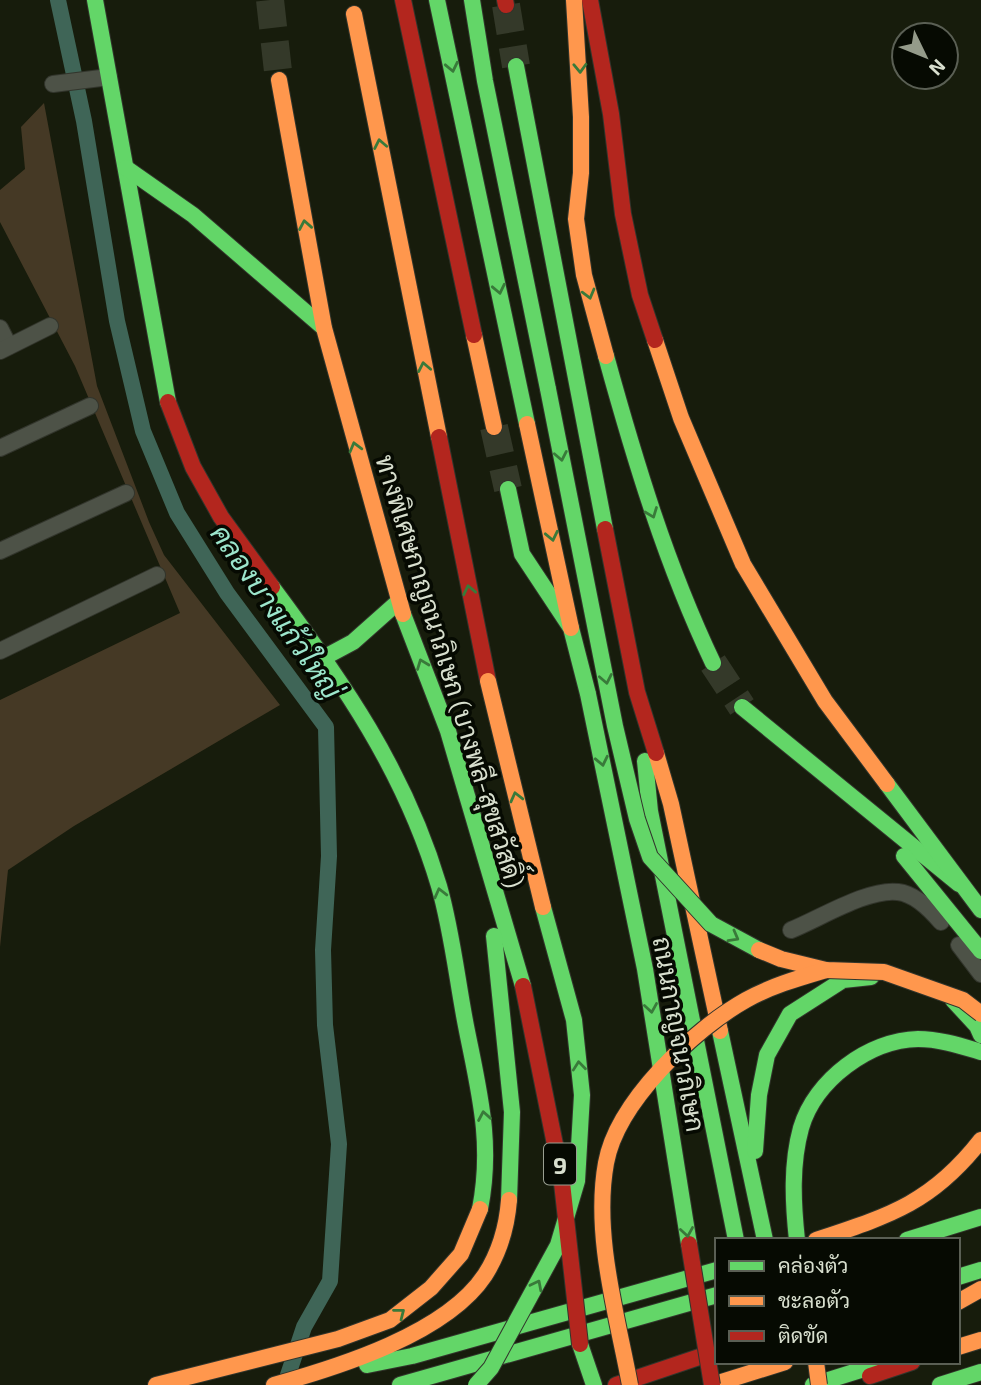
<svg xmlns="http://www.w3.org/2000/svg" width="981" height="1385" font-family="'Exo 2',Sarabun,sans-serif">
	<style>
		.green { fill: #453925 }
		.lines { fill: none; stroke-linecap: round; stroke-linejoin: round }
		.canal { stroke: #3f6557; stroke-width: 16 }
		.highway-tunnel { stroke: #343929; stroke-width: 28; stroke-dasharray: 28 14; stroke-linecap: butt }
		.street-casing { stroke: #32352c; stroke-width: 18 }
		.fast-casing { stroke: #32352c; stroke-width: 18 }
		.slow-casing { stroke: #32352c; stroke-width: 18 }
		.jam-casing { stroke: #32352c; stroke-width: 18 }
		.street { stroke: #4d5247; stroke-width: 16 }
		.fast { stroke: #63d668; stroke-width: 16 }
		.slow { stroke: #ff974d; stroke-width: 16 }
		.jam { stroke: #b3261e; stroke-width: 16 }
		.fast-bridge-casing { stroke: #32352c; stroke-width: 18; stroke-linecap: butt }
		.slow-bridge-casing { stroke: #32352c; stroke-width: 18; stroke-linecap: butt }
		.jam-bridge-casing { stroke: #32352c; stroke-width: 18; stroke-linecap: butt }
		.fast-bridge { stroke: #63d668; stroke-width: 16 }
		.slow-bridge { stroke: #ff974d; stroke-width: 16 }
		.jam-bridge { stroke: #b3261e; stroke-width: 16 }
		.oneway { stroke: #397a3a }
		.labels { text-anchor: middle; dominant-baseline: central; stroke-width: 7; stroke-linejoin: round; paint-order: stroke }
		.shield { fill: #060a02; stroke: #999f91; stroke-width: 2 }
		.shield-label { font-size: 24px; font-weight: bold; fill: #d8dfce }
		.street-label { font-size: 26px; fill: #d8dfce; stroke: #060a02 }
		.water-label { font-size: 28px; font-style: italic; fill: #9ce6cc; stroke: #060a02 }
	</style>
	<rect width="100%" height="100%" fill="#171c0c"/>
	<!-- green -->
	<polygon class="green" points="44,103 97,386 149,522 164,555 280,705 74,826 8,870 0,947 0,700 180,613 75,366 0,222 0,190 25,169 21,127"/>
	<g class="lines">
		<!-- canal -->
		<polyline class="canal" points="58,0 84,121 117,321 143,431 177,513 227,593 326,727 329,856 323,950 325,1025 339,1144 330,1281 304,1327 285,1384"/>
		<!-- highway-tunnel -->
		<g class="highway-tunnel">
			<polyline points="270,0 279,80"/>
			<polyline points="506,5 516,66"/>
			<polyline points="494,427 508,489"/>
			<polyline points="713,663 742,707"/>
		</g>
		<defs>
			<g id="street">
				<polyline points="53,84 109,77"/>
				<polyline points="0,328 9,346"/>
				<polyline points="0,351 50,326"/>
				<polyline points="0,448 90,406"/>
				<polyline points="0,551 126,493"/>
				<polyline points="0,651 157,575"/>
				<path d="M791,930c28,-11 77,-42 107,-38 17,2 32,17 43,30"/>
				<polyline points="959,945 981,974"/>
			</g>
			<g id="fast">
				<polyline points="95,0 168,402"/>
				<polyline points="437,0 527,424"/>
				<polyline points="472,0 485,81 548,389"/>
				<polyline points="516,66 605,529"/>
				<polyline points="126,168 193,215 324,328"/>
				<path d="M606,356c29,105 60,208 107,307"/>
				<polyline points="508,489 522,554 571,628 588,694"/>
				<path d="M272,587c70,94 133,184 167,299 13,45 18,94 27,140 13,66 27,116 14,183"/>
				<polyline points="403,614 448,731 523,986"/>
				<polyline points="325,657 353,642 398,602"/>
				<polyline points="742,707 959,884"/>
				<polyline points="645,761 650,811 736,1240"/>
				<polyline points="887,784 981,910"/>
				<polyline points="904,856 981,951"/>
				<polyline points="494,936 512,1112 509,1200"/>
				<polyline points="953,1000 977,1026 981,1035"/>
				<polyline points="720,1031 765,1240"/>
				<polyline points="755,1151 759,1095 767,1055 790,1014 843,980 871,977"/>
				<path d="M797,1240c-4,-37 -6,-76 4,-112 14,-48 68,-88 117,-89 22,0 43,7 63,13"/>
				<polyline points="907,1240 981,1217"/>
				<polyline points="958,1277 981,1270"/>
				<polyline points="580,1344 594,1385"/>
				<polyline points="367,1365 412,1356 717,1270"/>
				<polyline points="400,1385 717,1295"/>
				<polyline points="813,1385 886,1362"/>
				<polyline points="940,1385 981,1372"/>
			</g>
			<g id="slow">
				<polyline points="574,0 581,117 581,173 576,219 584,275 606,356"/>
				<polyline points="354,14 439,437"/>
				<polyline points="279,80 324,328 403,614"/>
				<polyline points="474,335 494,427"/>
				<polyline points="655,340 681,418 743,564 825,701 887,784"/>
				<polyline points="527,424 571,628"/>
				<polyline points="656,753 671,804 720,1031"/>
				<path d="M816,1240c73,-24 116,-37 165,-100"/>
				<polyline points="958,1302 981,1289"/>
				<polyline points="958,1347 981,1340"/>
				<polyline points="156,1385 338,1339 390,1320 431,1288 461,1254 480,1209"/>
				<path d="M274,1385c64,-18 172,-51 211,-110 14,-22 22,-49 24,-75"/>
				<polyline points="712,1385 785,1362"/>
			</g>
			<g id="jam">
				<polyline points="403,0 474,335"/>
				<polyline points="505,0 506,5"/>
				<polyline points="590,0 611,114 623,214 640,295 655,340"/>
				<polyline points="168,402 193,467 221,517 272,587"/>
				<polyline points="439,437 488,681"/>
				<polyline points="605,529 637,692 656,753"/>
				<polyline points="870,1376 912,1362"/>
				<polyline points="616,1385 717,1351"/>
			</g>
		</defs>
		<!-- street casing -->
		<use href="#street" class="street-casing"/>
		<!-- fast casing -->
		<use href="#fast" class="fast-casing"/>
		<!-- slow casing -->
		<use href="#slow" class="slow-casing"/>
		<!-- jam casing -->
		<use href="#jam" class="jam-casing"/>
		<!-- street -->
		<use href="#street" class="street"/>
		<!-- fast -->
		<use href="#fast" class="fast"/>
		<!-- slow -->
		<use href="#slow" class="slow"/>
		<!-- jam -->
		<use href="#jam" class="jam"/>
		<defs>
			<g id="fast-bridge">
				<polyline points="548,389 615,726 637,819 650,857 711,924 759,950"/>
				<polyline points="588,694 645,969 689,1244"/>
				<polyline points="476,1385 491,1368 558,1245 577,1181 582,1095 574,1020 543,907"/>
			</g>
			<g id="slow-bridge">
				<polyline points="488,681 543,907"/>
				<polyline points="759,950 781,959 826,970 884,972 963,1000 981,1014"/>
				<polyline points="816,1362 819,1385"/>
				<path d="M630,1385c-13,-70 -37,-151 -24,-222 11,-61 88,-134 140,-163 25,-14 53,-22 80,-30"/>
			</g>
			<g id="jam-bridge">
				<polyline points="523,986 561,1174 580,1344"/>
				<polyline points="689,1244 712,1385"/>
			</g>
		</defs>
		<!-- fast-bridge casing -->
		<use href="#fast-bridge" class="fast-bridge-casing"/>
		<!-- slow-bridge casing -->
		<use href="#slow-bridge" class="slow-bridge-casing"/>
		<!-- jam-bridge casing -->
		<use href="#jam-bridge" class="jam-bridge-casing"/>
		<!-- fast-bridge -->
		<use href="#fast-bridge" class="fast-bridge"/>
		<!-- slow-bridge -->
		<use href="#slow-bridge" class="slow-bridge"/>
		<!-- jam-bridge -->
		<use href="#jam-bridge" class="jam-bridge"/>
	</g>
	<!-- one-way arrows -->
	<defs><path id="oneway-chevron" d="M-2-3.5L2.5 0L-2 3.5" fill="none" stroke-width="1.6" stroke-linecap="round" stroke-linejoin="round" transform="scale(1.75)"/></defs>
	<g class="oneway">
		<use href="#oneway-chevron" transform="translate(452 67) rotate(78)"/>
		<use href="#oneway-chevron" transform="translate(580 68) rotate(88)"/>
		<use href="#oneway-chevron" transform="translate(380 144) rotate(-101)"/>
		<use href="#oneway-chevron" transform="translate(305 225) rotate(-100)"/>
		<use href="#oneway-chevron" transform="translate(499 289) rotate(78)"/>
		<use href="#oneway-chevron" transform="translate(589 294) rotate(75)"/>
		<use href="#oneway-chevron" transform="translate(424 367) rotate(-101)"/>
		<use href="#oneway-chevron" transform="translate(355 447) rotate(-105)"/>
		<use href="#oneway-chevron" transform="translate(561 456) rotate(79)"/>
		<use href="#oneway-chevron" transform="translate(652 513) rotate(69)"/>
		<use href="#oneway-chevron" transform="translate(552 536) rotate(78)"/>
		<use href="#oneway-chevron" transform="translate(469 590) rotate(-102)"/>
		<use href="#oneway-chevron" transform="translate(422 664) rotate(-111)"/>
		<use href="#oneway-chevron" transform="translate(606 679) rotate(79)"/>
		<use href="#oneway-chevron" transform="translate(602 761) rotate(78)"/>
		<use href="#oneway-chevron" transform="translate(516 797) rotate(-104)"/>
		<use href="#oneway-chevron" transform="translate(440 893) rotate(-104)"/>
		<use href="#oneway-chevron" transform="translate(734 937) rotate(29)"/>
		<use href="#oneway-chevron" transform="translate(651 1008) rotate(81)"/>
		<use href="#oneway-chevron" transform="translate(579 1066) rotate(-96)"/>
		<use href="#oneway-chevron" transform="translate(484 1116) rotate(-100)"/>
		<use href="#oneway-chevron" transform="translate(687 1232) rotate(81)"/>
		<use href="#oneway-chevron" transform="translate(537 1285) rotate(-63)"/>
		<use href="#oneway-chevron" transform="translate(400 1313) rotate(-38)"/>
	</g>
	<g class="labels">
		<!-- shield labels -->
		<rect class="shield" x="544" y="1143.5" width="32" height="41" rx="5"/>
		<g class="shield-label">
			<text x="560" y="1164">9</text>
		</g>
		<!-- street labels -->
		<g class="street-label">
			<text transform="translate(451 671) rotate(73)">ทางพิเศษกาญจนาภิเษก (บางพลี-สุขสวัสดิ์)</text>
			<text transform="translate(680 1034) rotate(80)">ถนนกาญจนาภิเษก</text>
		</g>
		<!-- water labels -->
		<g class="water-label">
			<text transform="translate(277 611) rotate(55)">คลองบางแก้วใหญ่</text>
		</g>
	</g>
	<!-- legend -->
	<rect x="715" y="1238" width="245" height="126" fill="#060a02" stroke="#5a5f54" stroke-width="2"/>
	<rect x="729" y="1261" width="35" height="10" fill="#63d668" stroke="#5a5f54" stroke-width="2"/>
	<text x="778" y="1273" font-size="21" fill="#d8dfce">คล่องตัว</text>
	<rect x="729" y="1296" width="35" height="10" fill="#ff974d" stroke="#5a5f54" stroke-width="2"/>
	<text x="778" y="1308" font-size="21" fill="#d8dfce">ชะลอตัว</text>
	<rect x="729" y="1331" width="35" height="10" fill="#b3261e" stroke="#5a5f54" stroke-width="2"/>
	<text x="778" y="1343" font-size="21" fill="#d8dfce">ติดขัด</text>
	<!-- north arrow -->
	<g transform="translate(925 56) rotate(133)"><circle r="33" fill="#060a02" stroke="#5a5f54" stroke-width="2"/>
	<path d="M0-5L12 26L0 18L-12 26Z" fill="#949b8a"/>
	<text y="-10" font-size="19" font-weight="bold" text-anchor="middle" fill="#d8dfce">N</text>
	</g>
</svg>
